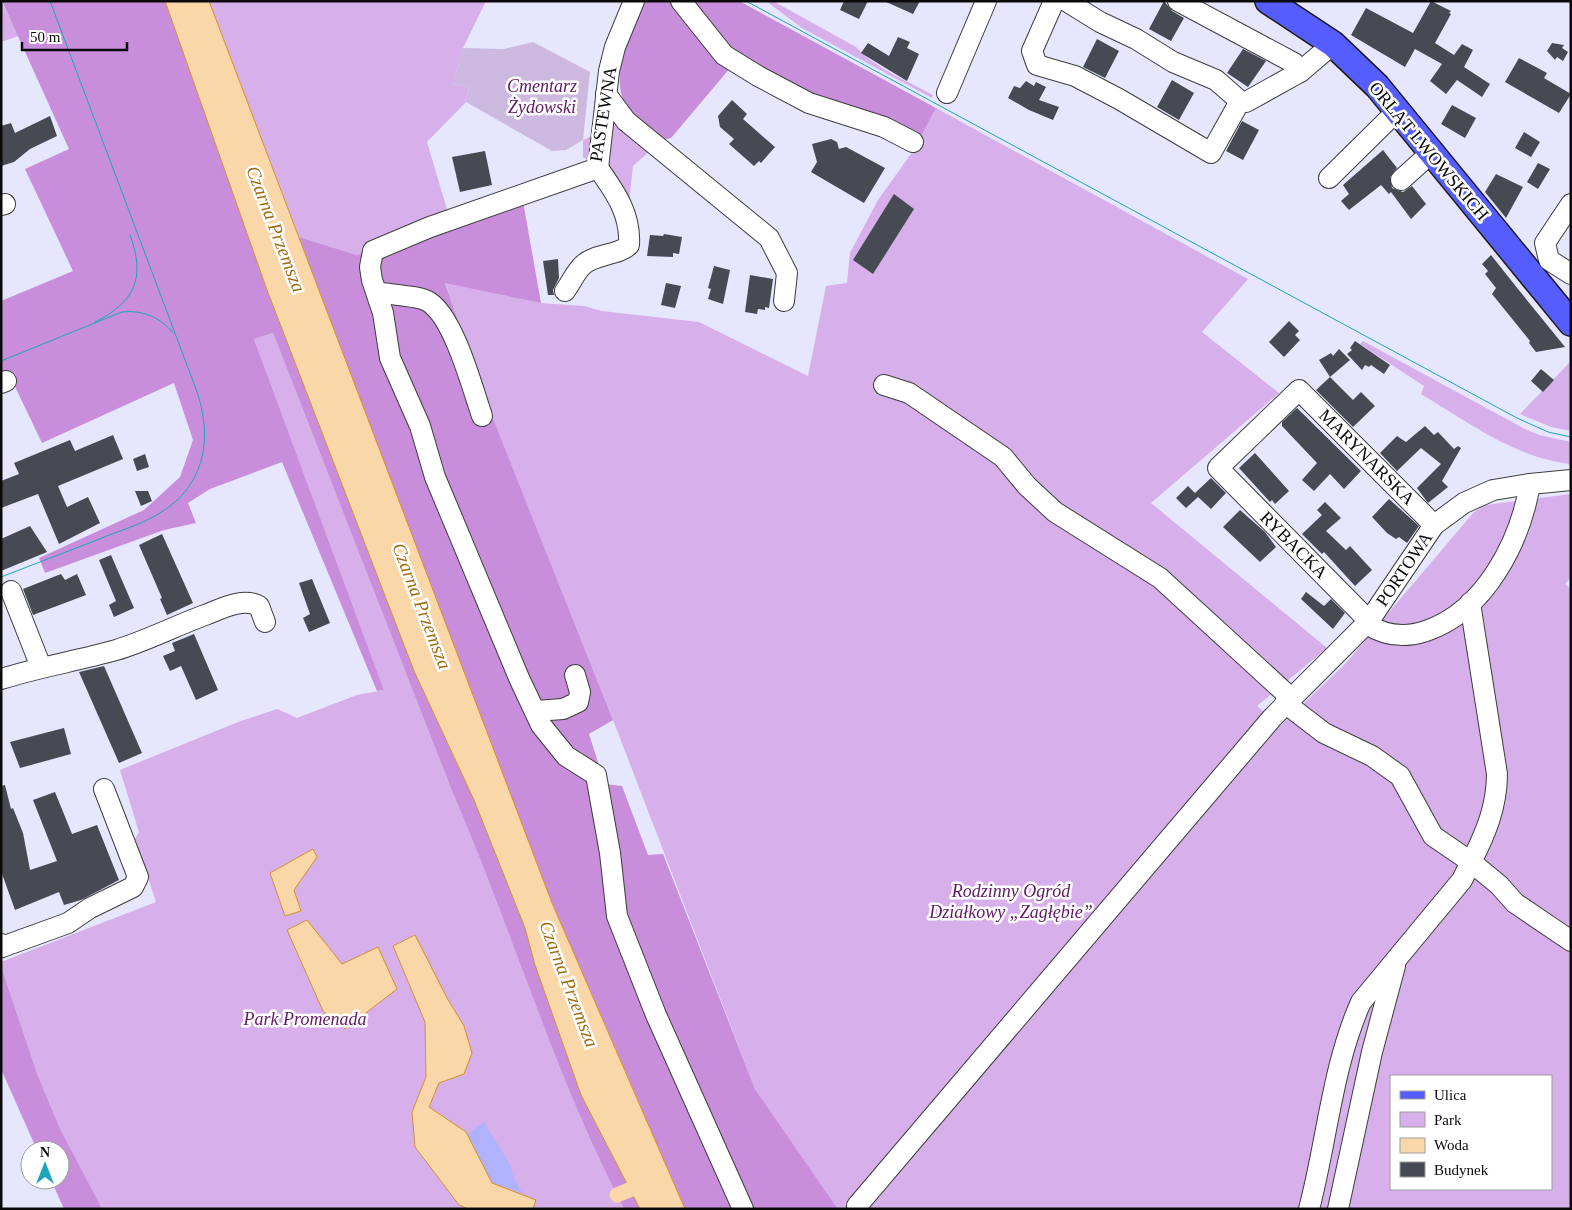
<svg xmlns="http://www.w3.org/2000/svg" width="1572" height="1210" font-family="'Times New Roman',serif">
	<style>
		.green { fill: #d7afea; fill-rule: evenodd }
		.forest { fill: #c88edb }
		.sand { fill: #b0b2fd }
		.cemetery { fill: #cdb8e0 }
		.water { fill: #f9d7a9; stroke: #d2912d }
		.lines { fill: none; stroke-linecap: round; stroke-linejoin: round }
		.canal { stroke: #f9d7a9; stroke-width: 15 }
		.building { fill: #464b53 }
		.minor-casing { stroke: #3d3d3d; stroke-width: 22 }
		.major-casing { stroke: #1b1b1b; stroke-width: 28 }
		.minor { stroke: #fff; stroke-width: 20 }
		.major { stroke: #565dff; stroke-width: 25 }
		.tram { stroke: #1da5be; stroke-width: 1 }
		.labels { text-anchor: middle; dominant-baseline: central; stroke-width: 5; stroke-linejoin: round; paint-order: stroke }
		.park-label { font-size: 18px; font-style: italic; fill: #621962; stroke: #fff }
		.street-label { font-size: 18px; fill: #0a0a0a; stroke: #fff }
		.water-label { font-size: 19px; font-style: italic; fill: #9e6b10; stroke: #fff }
	</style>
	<rect width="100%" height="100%" fill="#e6e6ff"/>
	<!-- green -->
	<g class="green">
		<polygon points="1,1 19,36 1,42"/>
		<polygon points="209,1 486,1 463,48 453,84 469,87 466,102 427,142 448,213 357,255 299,237"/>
		<path d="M766,1h7l83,46c19,21 52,34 77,48l-1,3 -130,-70z"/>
		<path d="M936,108l312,171 -46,53 77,61 -128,110 176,145 -70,58 23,20 66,-63 128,-151 12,-7 85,-11v83l-6,7 6,5v620h-733l-83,-120 -142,-369 -128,-322 -40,-116 96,21 43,3 18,5 97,11 109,54 18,-90 21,-3 3,-30 28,-53 35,-49zM1391,1076h160v113h-160z"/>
		<polygon points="616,118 651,150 633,166 629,202 598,168 583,157 583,140 599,133"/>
		<path d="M273,333l179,458c60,138 102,284 172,418h-543l-21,-59 -59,-119v-69l155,-60 -21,-63 4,-7 -19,-62 118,-48 39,-13 20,9 60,-23 27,-5 -130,-351z"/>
		<path d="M1363,341l160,87 16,7 32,7v22c-56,-6 -103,-42 -150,-70l3,-8 -64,-42z"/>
		<polygon points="1571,361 1571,431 1551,427 1520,414"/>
	</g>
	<!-- forest -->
	<g class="forest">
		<path d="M2,1h163l102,289 147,381 60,129 51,128 10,37 46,130 59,114h-16c-70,-134 -112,-280 -172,-418l-179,-458 -19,6 130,351 -7,1 -95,-229 -72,27 -22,14 8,20 -32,7 -119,43 -6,-15 105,-48 36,-33 13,-37 -19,-57 -132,60 -33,-69 -8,3v-76l72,-30 -48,-102 44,-20z"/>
		<path d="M641,1h98l197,107 -17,32 -188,-73 -60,71 -11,3c-8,-7 -19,-14 -26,-22 -30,-37 -6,-80 7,-118z"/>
		<polygon points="521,190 541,303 445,283 485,398 613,720 589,734 605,784 622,786 648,855 663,854 755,1089 838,1209 685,1209 552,903 415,548 299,237 357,255 448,213"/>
		<polygon points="1,967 37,1074 60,1129 102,1209 64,1209 51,1180 60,1180 60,1150 37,1150 1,1069"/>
	</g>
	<!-- sand -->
	<polygon class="sand" points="484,1122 511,1166 512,1173 522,1193 492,1183 467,1135"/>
	<!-- cemetery -->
	<polygon class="cemetery" points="533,42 590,72 583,140 566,150 552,151 466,102 469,87 453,84 463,48 504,49"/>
	<!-- water -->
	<g class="water">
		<polygon points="165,1 209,1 552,903 685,1209 640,1209 581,1095 535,965 525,928 474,800 414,671 267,290"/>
		<polygon points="313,849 317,857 294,890 301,911 285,916 270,873"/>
		<polygon points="307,920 342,964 378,947 397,989 345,1029 323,1011 287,930"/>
		<polygon points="415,935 447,998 464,1026 472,1053 464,1074 439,1083 429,1107 466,1132 492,1183 536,1200 533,1209 468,1209 459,1205 415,1147 412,1112 426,1077 425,1022 393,946"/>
	</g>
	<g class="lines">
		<!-- canal -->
		<polyline class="canal" points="617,1195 646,1183"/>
	</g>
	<!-- building -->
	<g class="building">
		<polygon points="844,1 868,1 859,19 840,10"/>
		<polygon points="884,1 920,1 913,14"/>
		<polygon points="1164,1 1172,11 1184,18 1171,41 1149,29"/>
		<polygon points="1431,1 1451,11 1449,13 1451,14 1435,43 1454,55 1462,44 1473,50 1464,67 1490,84 1482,97 1457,80 1446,94 1430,81 1442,64 1415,49 1405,67 1351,35 1366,8 1413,33"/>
		<polygon points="898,37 910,42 907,48 919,54 907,81 861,53 868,43 889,56"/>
		<polygon points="1097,39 1119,51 1105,78 1083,67"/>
		<polygon points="1552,43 1564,45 1562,48 1568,52 1563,61 1557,57 1555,60 1547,51"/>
		<polygon points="1243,49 1266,61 1248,87 1227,73"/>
		<polygon points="1519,58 1547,73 1544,78 1571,94 1559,113 1505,82"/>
		<polygon points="1172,80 1194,93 1179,120 1157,107"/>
		<polygon points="1026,81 1034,86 1036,82 1046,87 1039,100 1059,107 1053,120 1029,110 1008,98 1014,86 1020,88"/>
		<polygon points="732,100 747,114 743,119 775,147 761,163 759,161 754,166 729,144 734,139 720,127 718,116"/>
		<polygon points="1452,105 1476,118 1465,138 1441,124"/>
		<polygon points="50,116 57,136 30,149 14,162 1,166 1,126 11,123 15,133"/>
		<polygon points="1242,121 1259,130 1243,160 1226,151"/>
		<polygon points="1524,132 1540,142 1531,157 1515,148"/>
		<polygon points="831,139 837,142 839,149 846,147 885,168 864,203 811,172 817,162 812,144"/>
		<polygon points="1383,150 1397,168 1390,177 1392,188 1403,192 1412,186 1426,204 1411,219 1391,192 1389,194 1381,185 1349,210 1341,201 1349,194 1343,185"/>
		<polygon points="485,151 492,185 460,192 452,157"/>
		<polygon points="1538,163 1550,169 1538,189 1527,182"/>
		<polygon points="1496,174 1523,187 1506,218 1485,192"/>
		<polygon points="894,194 914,209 873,274 853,260"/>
		<polygon points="664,234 682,237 679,254 673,253 673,257 647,256 650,235 663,236"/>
		<polygon points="1491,255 1518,289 1565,347 1536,352 1529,343 1530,341 1492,294 1496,288 1485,274 1488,271 1482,264"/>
		<polygon points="558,259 559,278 553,290 554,295 548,295 543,261"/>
		<polygon points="714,266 730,270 723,304 708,299 711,289 708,288"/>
		<polygon points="750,275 773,279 769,308 765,307 765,310 758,309 757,314 745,312"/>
		<polygon points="666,283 681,286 675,308 661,305"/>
		<polygon points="1289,321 1299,331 1295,335 1300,340 1284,357 1269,342"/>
		<polygon points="1355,341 1390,365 1384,374 1371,365 1369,367 1365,365 1362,370 1347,354 1352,350 1350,348"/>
		<polygon points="1339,349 1350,360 1330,377 1319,360 1331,353 1333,356"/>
		<polygon points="1541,369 1554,380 1543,392 1531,381"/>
		<polygon points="1330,377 1353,400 1361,392 1375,406 1353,427 1316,390"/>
		<polygon points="1297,408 1361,471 1344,489 1330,474 1314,491 1302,480 1317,463 1282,426 1282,422"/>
		<polygon points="1425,426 1434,435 1438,432 1454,449 1458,446 1461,448 1442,481 1448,487 1428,503 1417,488 1441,464 1421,448 1397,471 1380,453 1397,436 1406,442"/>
		<polygon points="113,435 123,459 58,486 67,507 88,497 100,523 59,544 38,494 1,508 1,481 19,474 14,463 70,440 75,451"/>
		<polygon points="1255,453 1289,491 1275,504 1272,500 1270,502 1239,468"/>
		<polygon points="145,454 149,467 137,471 133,459"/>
		<polygon points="1211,478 1226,493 1211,509 1198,497 1186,508 1176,498 1188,486 1195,493"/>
		<polygon points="135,491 148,491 152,501 141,506"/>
		<polygon points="1389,499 1419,526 1407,543 1399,537 1396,539 1387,533 1372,517"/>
		<polygon points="1325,502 1341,518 1326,531 1346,550 1350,546 1372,570 1355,586 1324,552 1322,554 1302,534 1322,515 1317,510"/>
		<polygon points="1240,510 1265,532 1276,547 1260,562 1223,527"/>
		<polygon points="30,526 47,552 1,571 1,539"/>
		<polygon points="162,534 193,603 167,615 160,599 162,598 139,545"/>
		<polygon points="111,555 134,608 114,617 109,605 116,601 99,560"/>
		<polygon points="61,574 65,580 77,574 86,595 33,615 23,589"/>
		<polygon points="312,579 330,623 309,632 303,618 310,614 299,583"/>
		<polygon points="1306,592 1324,606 1331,599 1345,613 1333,629 1301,599"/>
		<polygon points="194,634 218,690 196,700 181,666 170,671 163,656 175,651 172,643"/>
		<polygon points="104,666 142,753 119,763 79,672"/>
		<polygon points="64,728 71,754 20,768 10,742"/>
		<polygon points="5,785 11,809 13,808 23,833 30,870 57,861 33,800 55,792 72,834 97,825 119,880 81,900 64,905 59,892 15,910 1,871 1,786"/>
	</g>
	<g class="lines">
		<defs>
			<g id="minor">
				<polyline points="634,1 615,47 609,71 598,168 430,227 373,251 370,267 372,280 383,313 390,358 420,426 435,477 519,678 541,725 566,756 596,775 610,853 617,916 656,1015 743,1209"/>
				<polyline points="681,1 724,55 758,76 809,103 884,127 913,142"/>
				<polyline points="1054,1 1032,51 1037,65 1075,76 1119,99 1211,153 1240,101"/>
				<polyline points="1066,1 1100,22 1136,39 1173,62 1216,80 1240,101 1246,102 1300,72 1333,44"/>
				<polyline points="1178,1 1294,63 1300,72"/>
				<polyline points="947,93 986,1"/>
				<polyline points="606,94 626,121 769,238 787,273 784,301"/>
				<polyline points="1329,178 1397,111"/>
				<polyline points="1401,180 1431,153"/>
				<polyline points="1571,204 1545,243 1549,260 1571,274"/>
				<polyline points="1,205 5,204"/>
				<path d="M565,291c6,-8 11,-20 18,-26 13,-12 35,-9 46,-20 2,-31 -14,-53 -31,-77"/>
				<path d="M378,295l5,-2c11,2 37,3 46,9 25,16 43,85 53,114"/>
				<polyline points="1,383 6,381"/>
				<polyline points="884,385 909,393 1003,457 1027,486 1055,512 1160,578 1291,698"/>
				<polyline points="11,591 41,667"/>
				<polyline points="1369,621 1218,468 1299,390 1434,525"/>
				<path d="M1367,624c18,12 38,14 59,7 59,-20 94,-89 104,-147"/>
				<path d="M1,679c38,-12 76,-18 115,-29 30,-9 59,-24 89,-35 16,-6 38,-18 54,-9l6,16"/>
				<path d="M1285,703l39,30 48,23 28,20 33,60 38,26c15,-29 26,-56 26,-88l-27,-171"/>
				<polyline points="535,711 563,709 578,702 580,692 575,675"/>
				<polyline points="1,944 2,947 68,923 90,908 133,887 138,877 104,789"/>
				<polyline points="857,1209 857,1206 1272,718 1369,621 1434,525 1464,503 1493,490 1530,484 1571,480"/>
				<path d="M1309,1209c18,-68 23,-142 52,-207l101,-122 9,-18 28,23 16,18 56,38"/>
				<polyline points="1338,1209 1372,1052 1395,966"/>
			</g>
			<polyline id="major" points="1268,1 1333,44 1377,86 1571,323"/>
		</defs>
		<!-- minor casing -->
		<use href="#minor" class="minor-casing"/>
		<!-- major casing -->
		<use href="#major" class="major-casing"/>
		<!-- minor -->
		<use href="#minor" class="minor"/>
		<!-- major -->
		<use href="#major" class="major"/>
		<!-- tram -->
		<g class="tram">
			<polyline points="746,1 1517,418 1548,432 1571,437"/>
			<path d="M95,322c40,-20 51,-44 35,-87"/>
			<path d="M1,361l121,-49c21,-2 38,5 51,21"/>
			<path d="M1,577c32,-12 64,-25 96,-37 21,-9 44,-15 63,-27 46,-28 53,-76 36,-124l-146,-388"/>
		</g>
	</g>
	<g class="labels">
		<!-- park labels -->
		<g class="park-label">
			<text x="542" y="86">Cmentarz<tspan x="542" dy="21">Żydowski</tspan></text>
			<text x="1011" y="891">Rodzinny Ogród<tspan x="1011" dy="21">Działkowy „Zagłębie”</tspan></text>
			<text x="305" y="1019">Park Promenada</text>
		</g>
		<!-- street labels -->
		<g class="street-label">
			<text transform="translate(603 114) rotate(-81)">PASTEWNA</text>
			<text transform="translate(1429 151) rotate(50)">ORLĄT LWOWSKICH</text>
			<text transform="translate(1367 457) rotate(45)">MARYNARSKA</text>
			<text transform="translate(1294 545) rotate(45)">RYBACKA</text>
			<text transform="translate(1404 569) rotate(-56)">PORTOWA</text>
		</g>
		<!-- water labels -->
		<g class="water-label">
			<text transform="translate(276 229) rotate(69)">Czarna Przemsza</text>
			<text transform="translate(422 606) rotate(69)">Czarna Przemsza</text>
			<text transform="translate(569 984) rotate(69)">Czarna Przemsza</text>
		</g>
	</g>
	<!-- border -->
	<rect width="1572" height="1210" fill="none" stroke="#0a0a0a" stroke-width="5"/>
	<!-- legend -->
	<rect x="1390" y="1075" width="162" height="115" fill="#ffffff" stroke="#9d9d9d"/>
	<rect x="1400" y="1091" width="25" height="8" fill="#565dff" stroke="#9d9d9d"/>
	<text x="1434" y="1100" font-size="15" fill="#0a0a0a">Ulica</text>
	<rect x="1400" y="1112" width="25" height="15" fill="#d7afea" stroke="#9d9d9d"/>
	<text x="1434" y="1125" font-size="15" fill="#0a0a0a">Park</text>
	<rect x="1400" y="1138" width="25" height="15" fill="#f9d7a9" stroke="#9d9d9d"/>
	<text x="1434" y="1150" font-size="15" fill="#0a0a0a">Woda</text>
	<rect x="1400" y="1162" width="25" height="15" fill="#464b53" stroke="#9d9d9d"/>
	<text x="1434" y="1175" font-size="15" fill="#0a0a0a">Budynek</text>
	<!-- north arrow -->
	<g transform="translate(45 1165)"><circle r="24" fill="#ffffff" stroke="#9d9d9d"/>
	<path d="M0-4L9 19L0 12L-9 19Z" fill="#1da5be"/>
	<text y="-8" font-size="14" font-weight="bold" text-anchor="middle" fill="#0a0a0a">N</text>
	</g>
	<!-- scale -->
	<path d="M22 42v8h105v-8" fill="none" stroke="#0a0a0a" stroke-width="2.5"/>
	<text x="30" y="42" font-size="15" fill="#0a0a0a" stroke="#ffffff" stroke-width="4" paint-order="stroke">50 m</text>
</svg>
